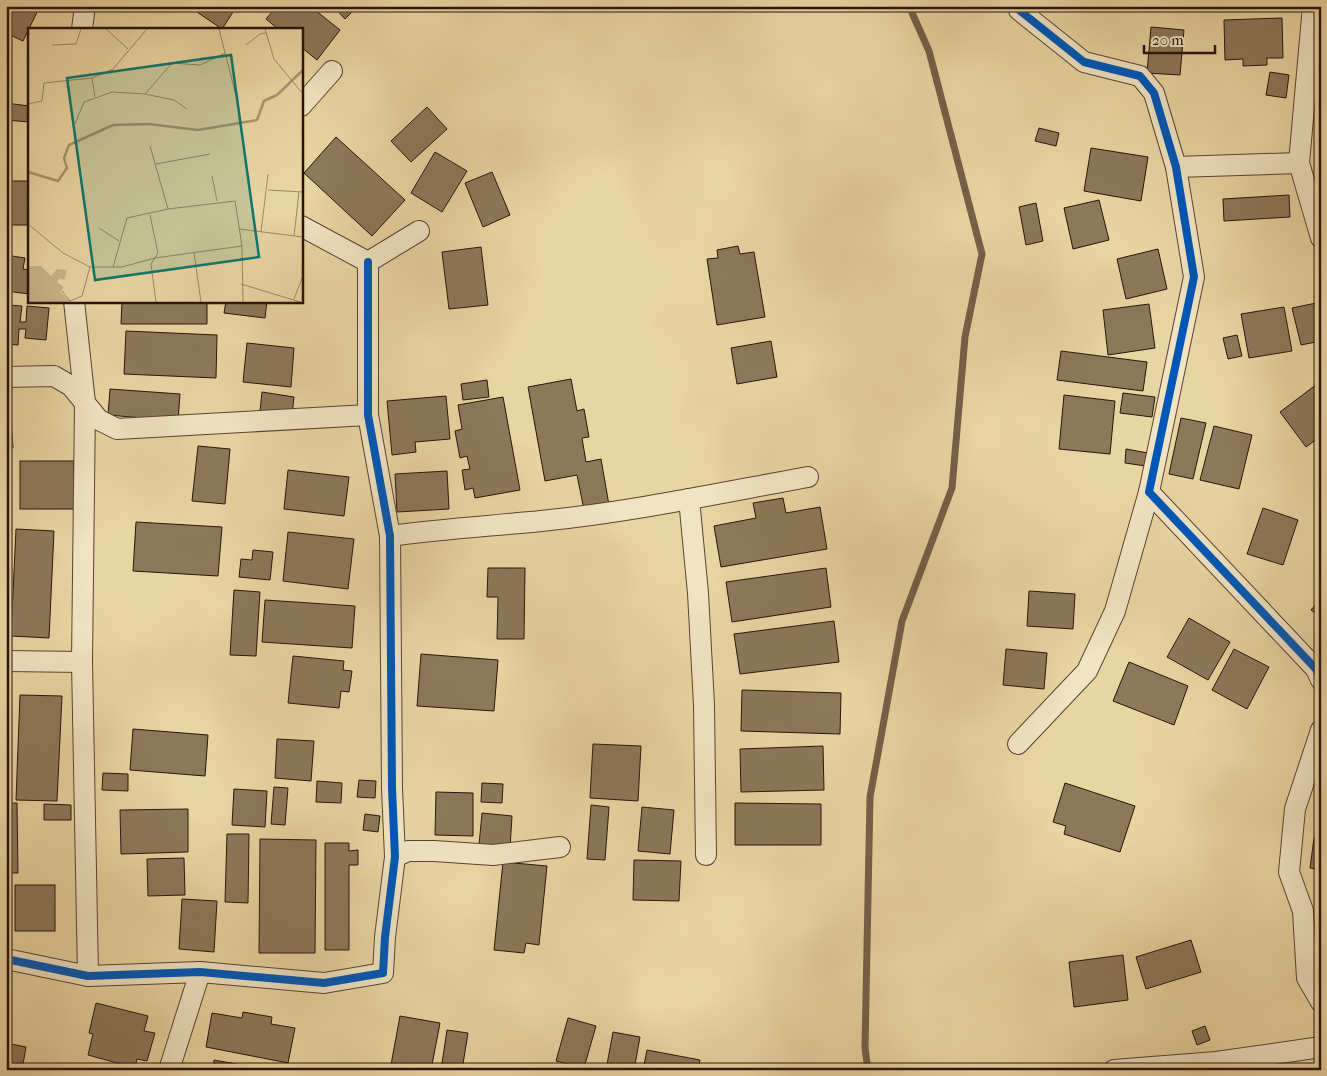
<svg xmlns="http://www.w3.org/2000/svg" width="1327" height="1076" font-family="'IM FELL French Canon',serif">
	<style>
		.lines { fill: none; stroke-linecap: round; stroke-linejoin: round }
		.stream { stroke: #756048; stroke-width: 7 }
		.building { fill: #8d785a; stroke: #29140d }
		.street-casing { stroke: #594432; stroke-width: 22 }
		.street { stroke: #f1e4c3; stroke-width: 20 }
		.cycleway-casing { stroke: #f1e4c3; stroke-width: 11 }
		.cycleway { stroke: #0057b8; stroke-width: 8 }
		.inset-river { fill: none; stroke: #a8936f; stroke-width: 2.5 }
		.inset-road { fill: none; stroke: #9c8866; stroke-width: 1 }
		.view { fill: #0f766e; fill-opacity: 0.15; stroke: #0f766e; stroke-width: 2.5 }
		.inset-edge { fill: none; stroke: #29140d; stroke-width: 2.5 }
	</style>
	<rect width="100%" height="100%" fill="#e9d5a2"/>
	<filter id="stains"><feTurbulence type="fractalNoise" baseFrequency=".004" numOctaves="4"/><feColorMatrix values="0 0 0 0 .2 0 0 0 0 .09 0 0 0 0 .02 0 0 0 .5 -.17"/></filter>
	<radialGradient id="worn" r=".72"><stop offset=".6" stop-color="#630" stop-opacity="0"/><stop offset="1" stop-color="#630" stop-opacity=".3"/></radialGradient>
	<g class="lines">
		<!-- stream -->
		<polyline class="stream" points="868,1070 865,1048 870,797 902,621 952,488 965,337 982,254 929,51 909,6"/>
	</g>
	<!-- building -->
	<g class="building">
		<polygon points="6,6 40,6 23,41 6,33"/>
		<polygon points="188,6 237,6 222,29"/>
		<polygon points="277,6 310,6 340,30 317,60 301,47 301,29 278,29 266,19"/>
		<polygon points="333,6 358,6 345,19"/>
		<polygon points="1111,6 1138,6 1138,10 1111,8"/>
		<polygon points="1282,18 1283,58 1267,58 1267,65 1243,66 1243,59 1225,60 1224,20"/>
		<polygon points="1151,27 1184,30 1180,75 1147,73"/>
		<polygon points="1270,72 1289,75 1286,98 1266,95"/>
		<polygon points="6,103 29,106 29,122 6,120"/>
		<polygon points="427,107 447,129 411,162 391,141"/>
		<polygon points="1039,128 1059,133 1056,146 1035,141"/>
		<polygon points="336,137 405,200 372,236 304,173"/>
		<polygon points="1091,148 1148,157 1141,201 1084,191"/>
		<polygon points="435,152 467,171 442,212 411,193"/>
		<polygon points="492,172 510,215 483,227 465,183"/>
		<rect x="6" y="181" width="23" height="44"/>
		<polygon points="1289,195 1290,217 1224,221 1223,199"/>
		<polygon points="1099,200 1109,240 1073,249 1064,208"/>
		<polygon points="1036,203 1043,241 1026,245 1019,207"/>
		<polygon points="738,246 740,254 754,252 765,317 717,325 707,259 718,258 717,250"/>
		<polygon points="481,247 488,305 449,309 442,252"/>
		<polygon points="1158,249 1167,289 1126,299 1117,259"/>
		<polygon points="6,255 25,258 23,269 29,270 29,294 6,291"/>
		<polygon points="122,301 207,301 207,324 121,324"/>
		<polygon points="226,301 267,301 265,318 224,313"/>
		<polygon points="1321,302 1321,341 1301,345 1292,308"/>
		<polygon points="1149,304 1155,348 1108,355 1103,310"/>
		<polygon points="6,305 22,306 20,322 26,322 27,306 49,308 46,340 25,338 26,329 19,329 18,345 6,344"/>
		<polygon points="1284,307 1292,351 1249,358 1241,314"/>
		<polygon points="126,331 217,335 216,378 124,374"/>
		<polygon points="1237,335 1242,356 1228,359 1223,338"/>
		<polygon points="771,341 777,377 737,384 731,348"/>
		<polygon points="247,343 294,348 291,387 243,382"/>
		<polygon points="1061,351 1147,362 1143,391 1057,380"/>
		<polygon points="571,379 577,411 584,409 589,437 582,438 586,462 601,459 609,505 584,510 577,475 545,481 528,387"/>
		<polygon points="487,380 489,397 463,400 461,384"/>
		<polygon points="1321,381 1321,436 1306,447 1280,412"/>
		<polygon points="110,389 180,394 178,421 108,415"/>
		<polygon points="262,392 294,397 292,415 260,411"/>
		<polygon points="1123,393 1155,397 1152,417 1120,413"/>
		<polygon points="1064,395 1115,401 1110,454 1059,449"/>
		<polygon points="446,396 450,439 415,442 416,452 392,455 387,401"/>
		<polygon points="503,397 520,490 475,498 473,488 465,490 462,470 470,469 467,456 460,458 455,431 462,429 458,405"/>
		<polygon points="6,404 10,404 13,448 6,449"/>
		<polygon points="1181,418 1206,423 1193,479 1169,474"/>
		<polygon points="1214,426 1252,435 1239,489 1200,480"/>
		<polygon points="198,446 230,449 225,504 192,501"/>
		<polygon points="1126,449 1148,453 1146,466 1125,463"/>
		<rect x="20" y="461" width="54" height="48"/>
		<polygon points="288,470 349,477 344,516 284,509"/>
		<polygon points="447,471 449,509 397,512 395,474"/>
		<polygon points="783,498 786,513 820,507 827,549 721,567 714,526 756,518 753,503"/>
		<polygon points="1263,508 1298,520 1283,565 1247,554"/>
		<polygon points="136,522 222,527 218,576 133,571"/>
		<polygon points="16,529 54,531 49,638 11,636"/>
		<polygon points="288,532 354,539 348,589 283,581"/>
		<polygon points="253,550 273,552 270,580 239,577 241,559 252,560"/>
		<polygon points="488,568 525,568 524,639 497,639 498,597 487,597"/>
		<polygon points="826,568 831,607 732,622 726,582"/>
		<polygon points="234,590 260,592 256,656 230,655"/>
		<polygon points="1029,591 1075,594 1073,629 1027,626"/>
		<polygon points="1321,598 1321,617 1311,610"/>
		<polygon points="265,600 355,606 352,648 262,642"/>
		<polygon points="1189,618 1230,642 1208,680 1167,657"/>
		<polygon points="834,621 839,662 740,674 734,634"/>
		<polygon points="1006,649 1047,653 1044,689 1003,685"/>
		<polygon points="1234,649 1269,667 1247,709 1212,690"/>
		<polygon points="421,654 498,660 494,711 417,706"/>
		<polygon points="293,656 344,661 343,670 352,671 349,692 341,691 339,708 288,703"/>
		<polygon points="1129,662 1188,686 1174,725 1113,701"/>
		<polygon points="742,690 841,693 840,734 741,731"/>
		<polygon points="20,695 62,696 57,801 16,800"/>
		<polygon points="133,729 208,735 205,776 130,770"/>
		<polygon points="277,739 314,741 311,781 275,778"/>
		<polygon points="593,744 641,746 638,801 590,798"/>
		<polygon points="823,746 824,790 741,792 740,749"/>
		<polygon points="103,773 128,774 128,791 102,790"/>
		<polygon points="359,780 376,781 375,798 357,797"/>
		<polygon points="317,781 342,783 341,803 316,802"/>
		<polygon points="482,783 503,784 502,803 481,802"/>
		<polygon points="1065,783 1135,806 1120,852 1064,834 1066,826 1053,822"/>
		<polygon points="274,787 288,788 285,825 271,824"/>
		<polygon points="234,789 267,791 265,827 232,825"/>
		<polygon points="436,792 473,793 473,836 435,835"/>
		<polygon points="6,803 17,803 18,873 6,873"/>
		<polygon points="735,803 821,804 821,845 735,845"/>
		<polygon points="44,804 71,805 71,820 44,820"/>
		<polygon points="591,805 609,807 605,860 587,859"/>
		<polygon points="642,807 674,810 670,854 638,851"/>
		<polygon points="188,809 188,852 121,854 120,810"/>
		<polygon points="482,813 512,816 510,848 479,845"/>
		<polygon points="365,814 380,816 378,832 363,830"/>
		<polygon points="227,834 249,834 248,903 225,902"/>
		<polygon points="1314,838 1321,839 1321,870 1310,868"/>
		<polygon points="260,839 316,840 315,953 259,953"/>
		<polygon points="325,843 349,843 349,851 358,850 358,865 349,865 349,950 325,950"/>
		<polygon points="184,858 185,895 148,896 147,859"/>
		<polygon points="634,860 681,861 679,901 633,900"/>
		<polygon points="503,862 547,866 539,945 526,943 524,953 494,950"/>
		<rect x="15" y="885" width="40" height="46"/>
		<polygon points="182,899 217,901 214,952 179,949"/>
		<polygon points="1191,940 1201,972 1146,989 1136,957"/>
		<polygon points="1123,955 1128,1000 1074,1007 1069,962"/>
		<polygon points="96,1003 148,1016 144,1031 155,1033 147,1061 137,1059 135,1068 88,1055 93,1034 89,1033"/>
		<polygon points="243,1012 272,1017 271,1024 295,1028 288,1063 206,1047 212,1013 242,1018"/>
		<polygon points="400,1016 440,1023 431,1070 390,1070"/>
		<polygon points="568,1018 596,1026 584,1068 556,1061"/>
		<polygon points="1205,1026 1210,1040 1197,1045 1192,1031"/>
		<polygon points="447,1030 468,1033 462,1070 441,1070"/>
		<polygon points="613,1032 640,1037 634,1070 606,1070"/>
		<polygon points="6,1043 26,1047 22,1070 6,1070"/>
		<polygon points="647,1050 700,1060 698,1070 643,1070"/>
		<polygon points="214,1060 270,1070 213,1070"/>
	</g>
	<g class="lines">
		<defs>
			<g id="street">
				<polyline points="1313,6 1299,163 1321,238"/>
				<polyline points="1019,10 1084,62 1140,76 1154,93 1176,167 1194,277 1149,492 1316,669 1321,680"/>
				<polyline points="82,29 85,6"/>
				<polyline points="301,106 332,71"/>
				<polyline points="1176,167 1299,163"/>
				<polyline points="301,226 368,262"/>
				<polyline points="368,262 419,231"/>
				<polyline points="74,301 85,403 82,662 88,976"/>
				<polyline points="6,377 54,376 71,386 99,420 117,429 368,415"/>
				<polyline points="689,499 698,593 704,705 706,855"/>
				<path d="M390,536c50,-7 101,-10 151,-15 90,-9 179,-28 267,-44"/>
				<polyline points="6,661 82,662"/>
				<polyline points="1321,730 1295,809 1289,872 1303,911 1307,978 1321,1002"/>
				<polyline points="1018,744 1087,671 1115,611 1149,492"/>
				<polyline points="395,857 408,851 434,851 493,855 560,847"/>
				<polyline points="6,959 88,976 200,972 324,983 383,973 385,937 395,857 392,788 390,536 368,415 368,262"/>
				<polyline points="169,1070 200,972"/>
				<polyline points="1114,1070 1216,1062 1321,1047"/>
			</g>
		</defs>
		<!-- street casing -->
		<use href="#street" class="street-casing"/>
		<!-- street -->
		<use href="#street" class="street"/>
		<defs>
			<g id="cycleway">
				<polyline points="1019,10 1084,62 1140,76 1154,93 1176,167 1194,277 1149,492 1316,669 1321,680"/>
				<polyline points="6,959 88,976 200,972 324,983 383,973 385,937 395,857 392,788 390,536 368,415 368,262"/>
			</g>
		</defs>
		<!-- cycleway casing -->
		<use href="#cycleway" class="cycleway-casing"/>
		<!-- cycleway -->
		<use href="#cycleway" class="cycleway"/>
	</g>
	<!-- overview -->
	<g transform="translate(28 28)">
		<rect width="275" height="275" fill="#e9d5a2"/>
		<path d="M0,238h13l10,10 6,-7 10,1 -3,10 -4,-2 -3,4 7,5 -4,5 11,10h-43z" fill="#c8b489"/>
		<path class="inset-river" d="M0,144l30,9 9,-13 -3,-10 5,-13 44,-20 36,-1 49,6 59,-10 7,-19 13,-6 26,-25"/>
		<path class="inset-road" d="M78,1l22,20M191,1l17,67M237,1l9,30 29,35M24,17l24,-1 5,-15M218,17l14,-11 6,-1M64,50l3,19M117,66l29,6 13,9M0,76l14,-3 2,-18 48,-5 21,-9 34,-40M47,96l9,-22 28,-10 33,2 27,-31 28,2 25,-12M122,118l18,63M128,136l54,-10M184,148l5,25M240,162l35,2M122,187l8,38 -7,11 5,38M99,190l41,-9 67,-8 7,45 1,56M0,196l35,29 27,14h32l33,-9 87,-12M71,200l20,13M211,201l64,8M233,204l7,-58M266,208l5,-44M166,225l7,49M85,239l14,-49M213,256l59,18M34,263l8,10 12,-5 8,-29M266,271l9,-23"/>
		<path class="view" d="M203,27l28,202 -164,23 -28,-202z"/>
		<rect width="275" height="275" class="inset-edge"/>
	</g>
	<!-- margin -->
	<rect width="1327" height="1076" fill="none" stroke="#e9d5a2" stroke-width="25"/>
	<rect x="8" y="8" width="1312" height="1061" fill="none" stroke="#29140d" stroke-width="2.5"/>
	<rect x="12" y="12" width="1302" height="1051" fill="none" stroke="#29140d"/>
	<!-- scale -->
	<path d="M1144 45v8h71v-8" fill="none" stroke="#29140d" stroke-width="2.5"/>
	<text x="1152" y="45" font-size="15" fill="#29140d" stroke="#f1e4c3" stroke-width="4" paint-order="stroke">20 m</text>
	<rect width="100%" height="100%" filter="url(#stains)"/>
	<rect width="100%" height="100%" fill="url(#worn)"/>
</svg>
